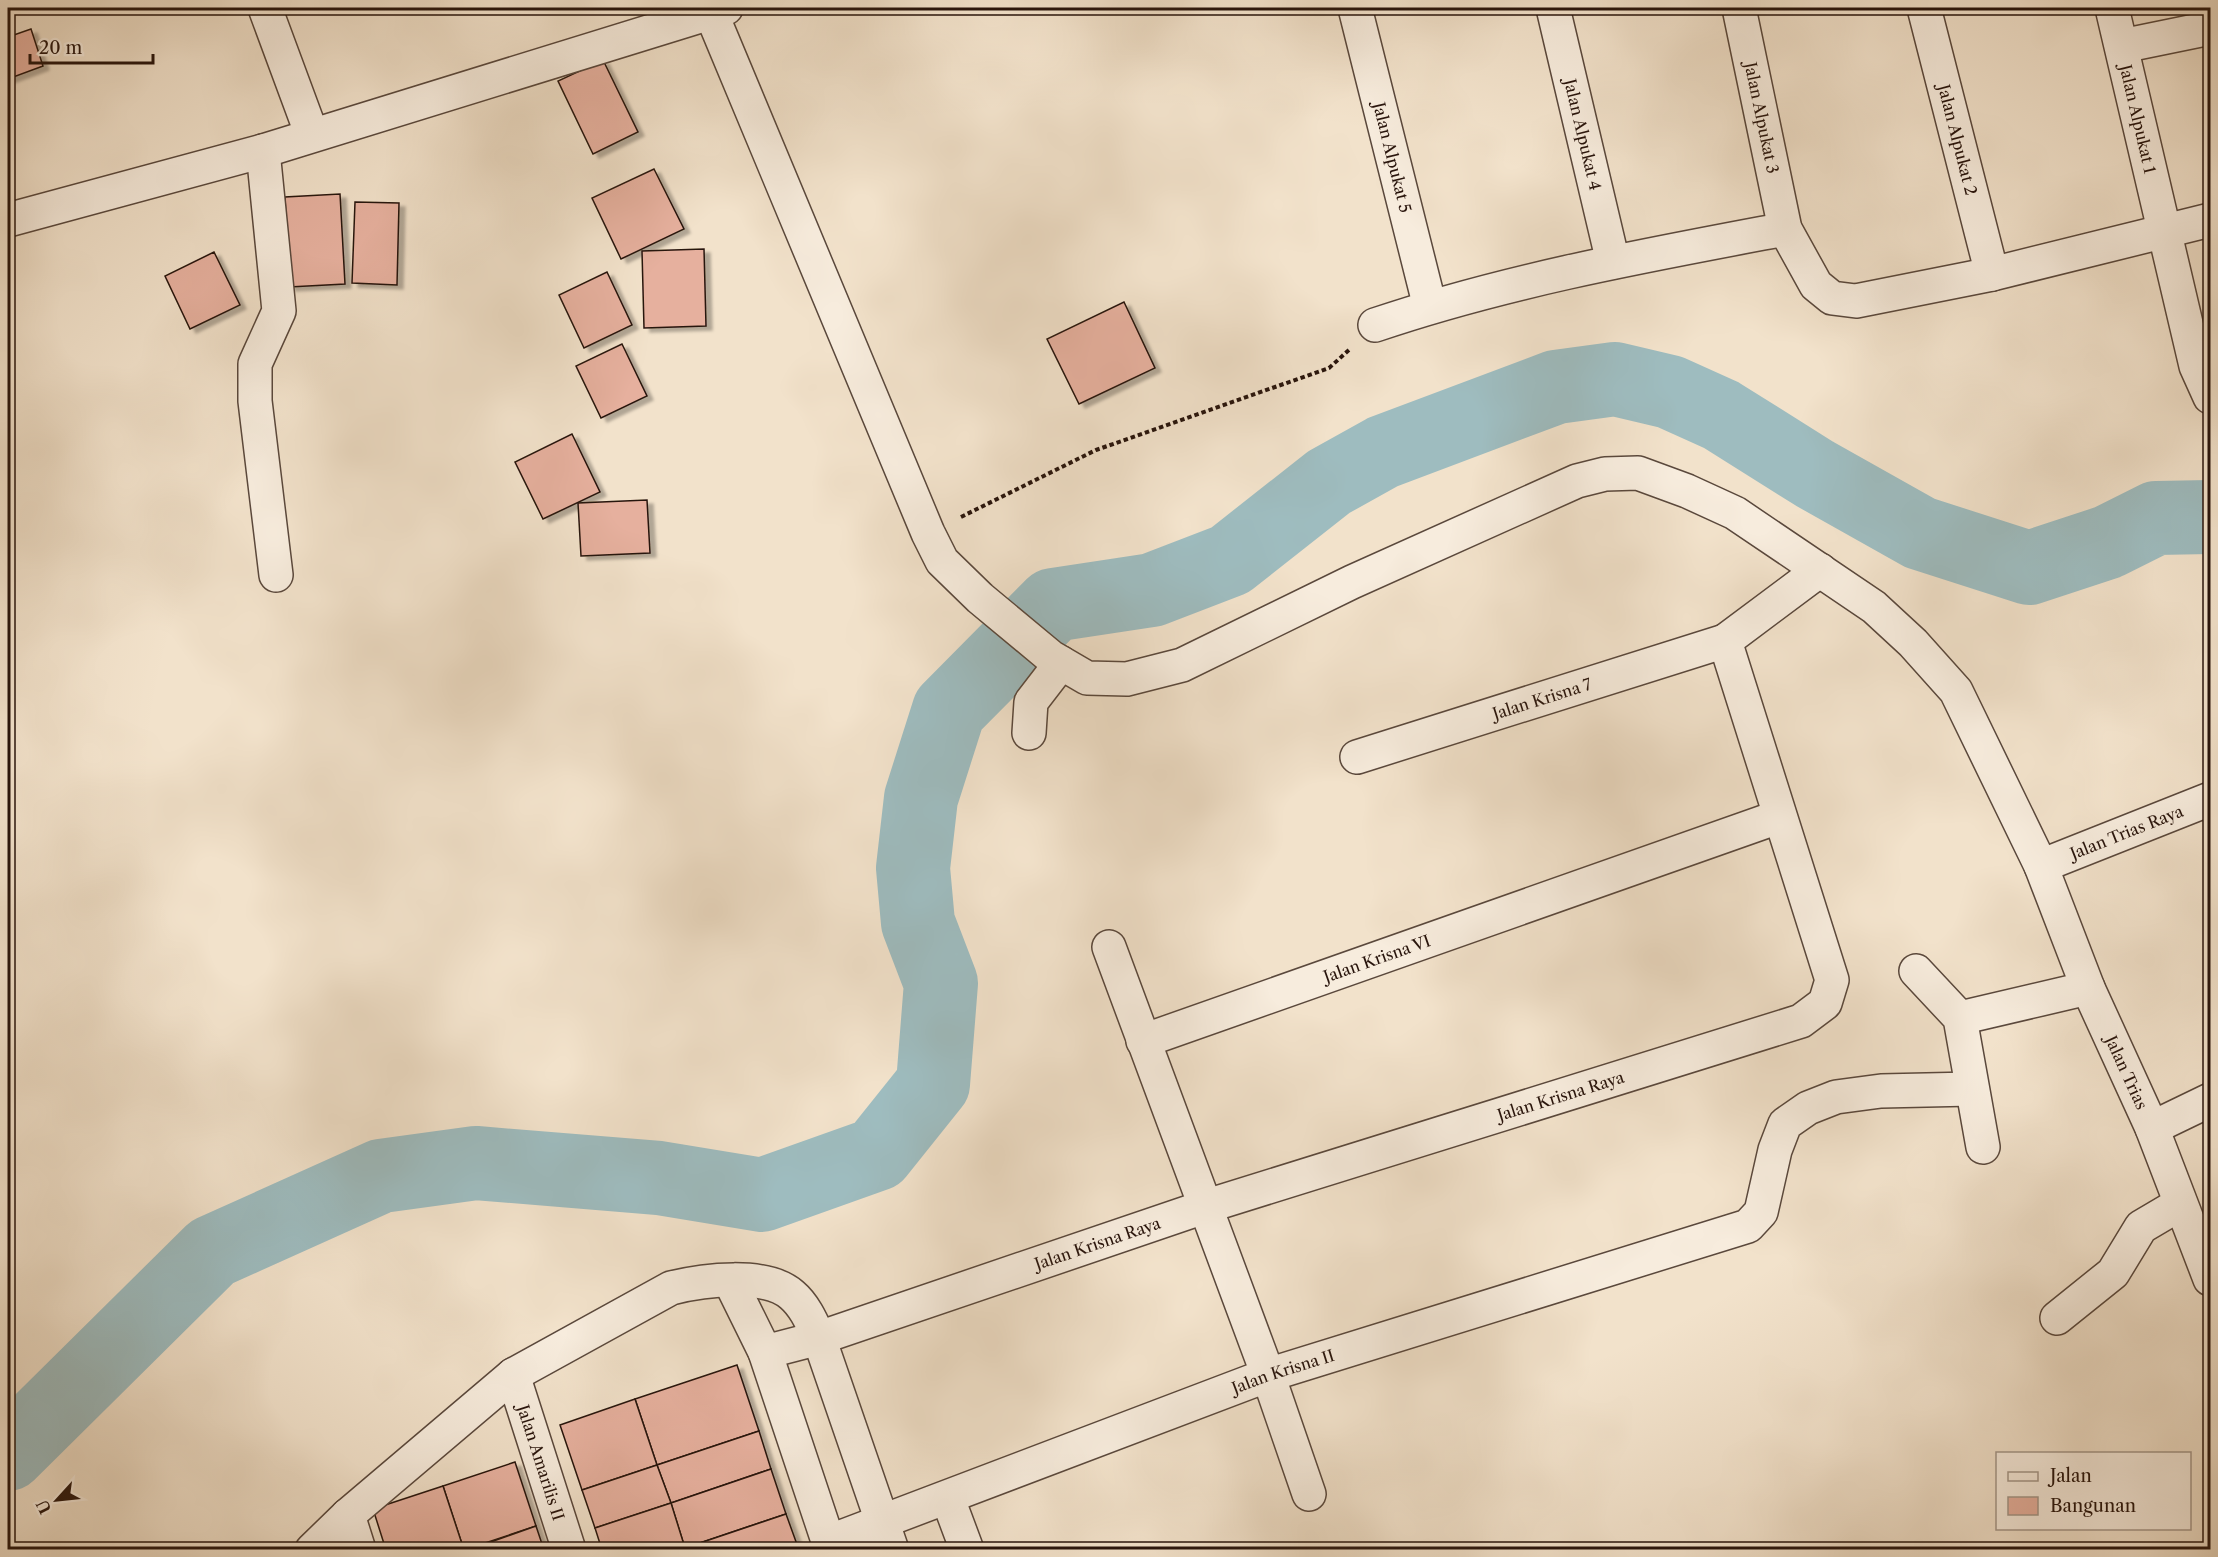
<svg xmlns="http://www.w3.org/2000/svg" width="2218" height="1557" font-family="'Libre Caslon Text',serif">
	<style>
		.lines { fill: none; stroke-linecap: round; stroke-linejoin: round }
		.river { stroke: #9ebcbf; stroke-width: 74 }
		.building { fill: #e6b09e; stroke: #28140c; stroke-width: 1.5; filter: url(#shadow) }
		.minor-casing { stroke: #5a483c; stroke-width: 36 }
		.path { stroke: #28140c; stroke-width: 4; stroke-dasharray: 4.5 3; stroke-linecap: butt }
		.minor { stroke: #f7ecdd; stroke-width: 33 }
		.labels { text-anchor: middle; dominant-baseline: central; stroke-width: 4.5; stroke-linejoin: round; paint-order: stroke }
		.street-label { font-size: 16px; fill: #28140c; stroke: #f7ecdd }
	</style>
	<defs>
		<filter id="shadow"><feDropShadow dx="6" dy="4" stdDeviation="1.5" flood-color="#0004"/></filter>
	</defs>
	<rect width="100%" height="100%" fill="#f2e2cb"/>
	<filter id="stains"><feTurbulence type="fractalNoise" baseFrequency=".00333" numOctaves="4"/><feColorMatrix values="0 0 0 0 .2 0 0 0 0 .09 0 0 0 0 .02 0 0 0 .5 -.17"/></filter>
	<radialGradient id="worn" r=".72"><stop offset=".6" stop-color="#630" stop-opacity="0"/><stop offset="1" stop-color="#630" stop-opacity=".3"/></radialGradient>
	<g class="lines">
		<!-- river -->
		<polyline class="river" points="8,1454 212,1252 381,1176 476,1163 659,1178 762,1195 877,1154 933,1084 941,983 918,923 913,868 921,798 949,710 1053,605 1152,590 1230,560 1329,482 1383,452 1556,387 1615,379 1670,392 1721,415 1815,474 1920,533 2029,568 2108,542 2156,518 2210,517"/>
	</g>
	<!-- building -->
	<g class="building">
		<polygon points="31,29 43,66 8,79 8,37"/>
		<polygon points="603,60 638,132 593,154 558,81"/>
		<polygon points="654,169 684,229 621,259 592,198"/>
		<polygon points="340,194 345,284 289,287 285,197"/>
		<polygon points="355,202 399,203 397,285 352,283"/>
		<polygon points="704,249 706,326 644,328 642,251"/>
		<polygon points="214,252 240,305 190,329 165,276"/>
		<polygon points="607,272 632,325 584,348 559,295"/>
		<polygon points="1124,302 1155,368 1079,404 1047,339"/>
		<polygon points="622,344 647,396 601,418 576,366"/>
		<polygon points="572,434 600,492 543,519 515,462"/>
		<polygon points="647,500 650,553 581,556 578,503"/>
		<polygon points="737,1365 759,1431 657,1465 635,1399"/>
		<polygon points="635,1399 657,1465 582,1490 560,1425"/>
		<polygon points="759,1431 771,1469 671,1503 657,1465"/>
		<polygon points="515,1462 536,1526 464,1550 443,1486"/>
		<polygon points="657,1465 671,1503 595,1528 582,1490"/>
		<polygon points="771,1469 786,1514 685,1548 671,1503"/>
		<polygon points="443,1486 464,1550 386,1550 373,1509"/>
		<polygon points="671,1503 685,1548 602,1550 595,1528"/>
		<polygon points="786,1514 799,1550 686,1550 685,1548"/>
		<polygon points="536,1526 544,1550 468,1550"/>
	</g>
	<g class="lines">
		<defs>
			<g id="minor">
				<polyline points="265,8 312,135"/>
				<path id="s1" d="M709,8l219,525 14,28 38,37 71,59 36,21 40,1 55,-14 170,-83 225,-101 28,-7 33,-1 49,18 48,22 139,94 39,36 43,48 85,175 47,122 64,140 58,151"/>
				<path id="s2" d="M1355,8l75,299"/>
				<path id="s3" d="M1553,8l60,254"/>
				<path id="s4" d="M1739,8l46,221 31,56 16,13 24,3 136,-27 218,-54"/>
				<path id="s5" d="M1924,8l68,266"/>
				<path id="s6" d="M2112,8l84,358 14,31"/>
				<polyline points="2122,46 2210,28"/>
				<polyline points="263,151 279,311 255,364 255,401 276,575"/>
				<polyline points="8,220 263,151 726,8"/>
				<path d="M1375,325c133,-45 272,-70 410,-96"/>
				<polyline points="1029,733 1031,702 1061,663"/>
				<path id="s7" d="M1357,757l368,-116"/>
				<path id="s8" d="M2041,866l169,-67"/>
				<polyline points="1109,947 1268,1375 1309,1494"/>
				<polyline points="1916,971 1960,1018 1983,1147"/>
				<polyline points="1960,1018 2088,988"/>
				<path id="s9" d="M1143,1041l635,-224"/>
				<polyline points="2152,1128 2210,1100"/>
				<polyline points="730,1281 765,1352 831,1550"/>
				<polyline points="2057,1318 2113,1273 2141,1227 2180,1204"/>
				<path id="s10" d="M765,1352l54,-14 385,-131 597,-186 24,-18 7,-23 -107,-339 95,-71"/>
				<path id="s11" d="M513,1375l56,175"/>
				<polyline points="948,1499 967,1550"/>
				<polyline points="348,1515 359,1550"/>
				<path id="s12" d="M828,1542l440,-167 480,-149 13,-14 14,-62 10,-26 23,-16 28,-11 45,-6 91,-2"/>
				<path d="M312,1550l36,-35 165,-140 158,-87c32,-8 95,-16 121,7 13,11 20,28 27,43l73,212"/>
			</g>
		</defs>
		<!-- minor casing -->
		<use href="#minor" class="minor-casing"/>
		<!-- path -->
		<polyline class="path" points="961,517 1096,450 1329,368 1349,350"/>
		<!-- minor -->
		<use href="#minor" class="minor"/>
	</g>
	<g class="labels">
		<!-- street labels -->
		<g class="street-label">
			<text stroke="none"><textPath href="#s4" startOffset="112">Jalan Alpukat 3</textPath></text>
			<text stroke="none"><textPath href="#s6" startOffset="114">Jalan Alpukat 1</textPath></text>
			<text stroke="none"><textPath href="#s3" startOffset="130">Jalan Alpukat 4</textPath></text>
			<text stroke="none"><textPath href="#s5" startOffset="136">Jalan Alpukat 2</textPath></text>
			<text stroke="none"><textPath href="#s2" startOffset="154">Jalan Alpukat 5</textPath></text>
			<text stroke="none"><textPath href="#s7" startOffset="194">Jalan Krisna 7</textPath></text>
			<text stroke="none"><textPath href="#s8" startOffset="92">Jalan Trias Raya</textPath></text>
			<text stroke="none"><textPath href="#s9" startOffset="248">Jalan Krisna VI</textPath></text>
			<text stroke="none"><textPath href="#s1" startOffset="2190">Jalan Trias</textPath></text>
			<text stroke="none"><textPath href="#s10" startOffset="836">Jalan Krisna Raya</textPath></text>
			<text stroke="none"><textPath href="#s10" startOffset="350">Jalan Krisna Raya</textPath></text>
			<text stroke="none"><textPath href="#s12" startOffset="486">Jalan Krisna II</textPath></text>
			<text stroke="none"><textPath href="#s11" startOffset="92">Jalan Amarilis II</textPath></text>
		</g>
	</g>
	<!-- margin -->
	<rect width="2218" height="1557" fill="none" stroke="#f2e2cb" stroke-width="30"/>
	<rect x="9" y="9" width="2200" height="1539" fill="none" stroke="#28140c" stroke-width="3"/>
	<rect x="15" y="15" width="2188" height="1527" fill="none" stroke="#28140c" stroke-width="1.5"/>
	<!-- legend -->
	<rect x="1996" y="1452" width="195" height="78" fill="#f7ecdd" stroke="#a49689" stroke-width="1.5"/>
	<rect x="2008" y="1472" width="30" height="9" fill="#f7ecdd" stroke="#a49689" stroke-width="1.5"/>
	<text x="2050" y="1482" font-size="18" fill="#28140c">Jalan</text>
	<rect x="2008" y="1497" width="30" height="18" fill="#e6b09e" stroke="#a49689" stroke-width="1.5"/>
	<text x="2050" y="1512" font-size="18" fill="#28140c">Bangunan</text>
	<!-- north arrow -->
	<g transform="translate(57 1500) rotate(243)" stroke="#f7ecdd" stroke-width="4.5" paint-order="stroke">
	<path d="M0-4.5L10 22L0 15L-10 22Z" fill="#28140c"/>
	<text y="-9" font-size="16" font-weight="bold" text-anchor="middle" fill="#28140c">U</text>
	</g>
	<!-- scale -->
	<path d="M30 54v9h123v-9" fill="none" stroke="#28140c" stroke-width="3"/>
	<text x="39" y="54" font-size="18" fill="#28140c" stroke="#f7ecdd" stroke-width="4.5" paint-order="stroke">20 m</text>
	<rect width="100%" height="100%" filter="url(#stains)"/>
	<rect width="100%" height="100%" fill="url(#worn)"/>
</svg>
